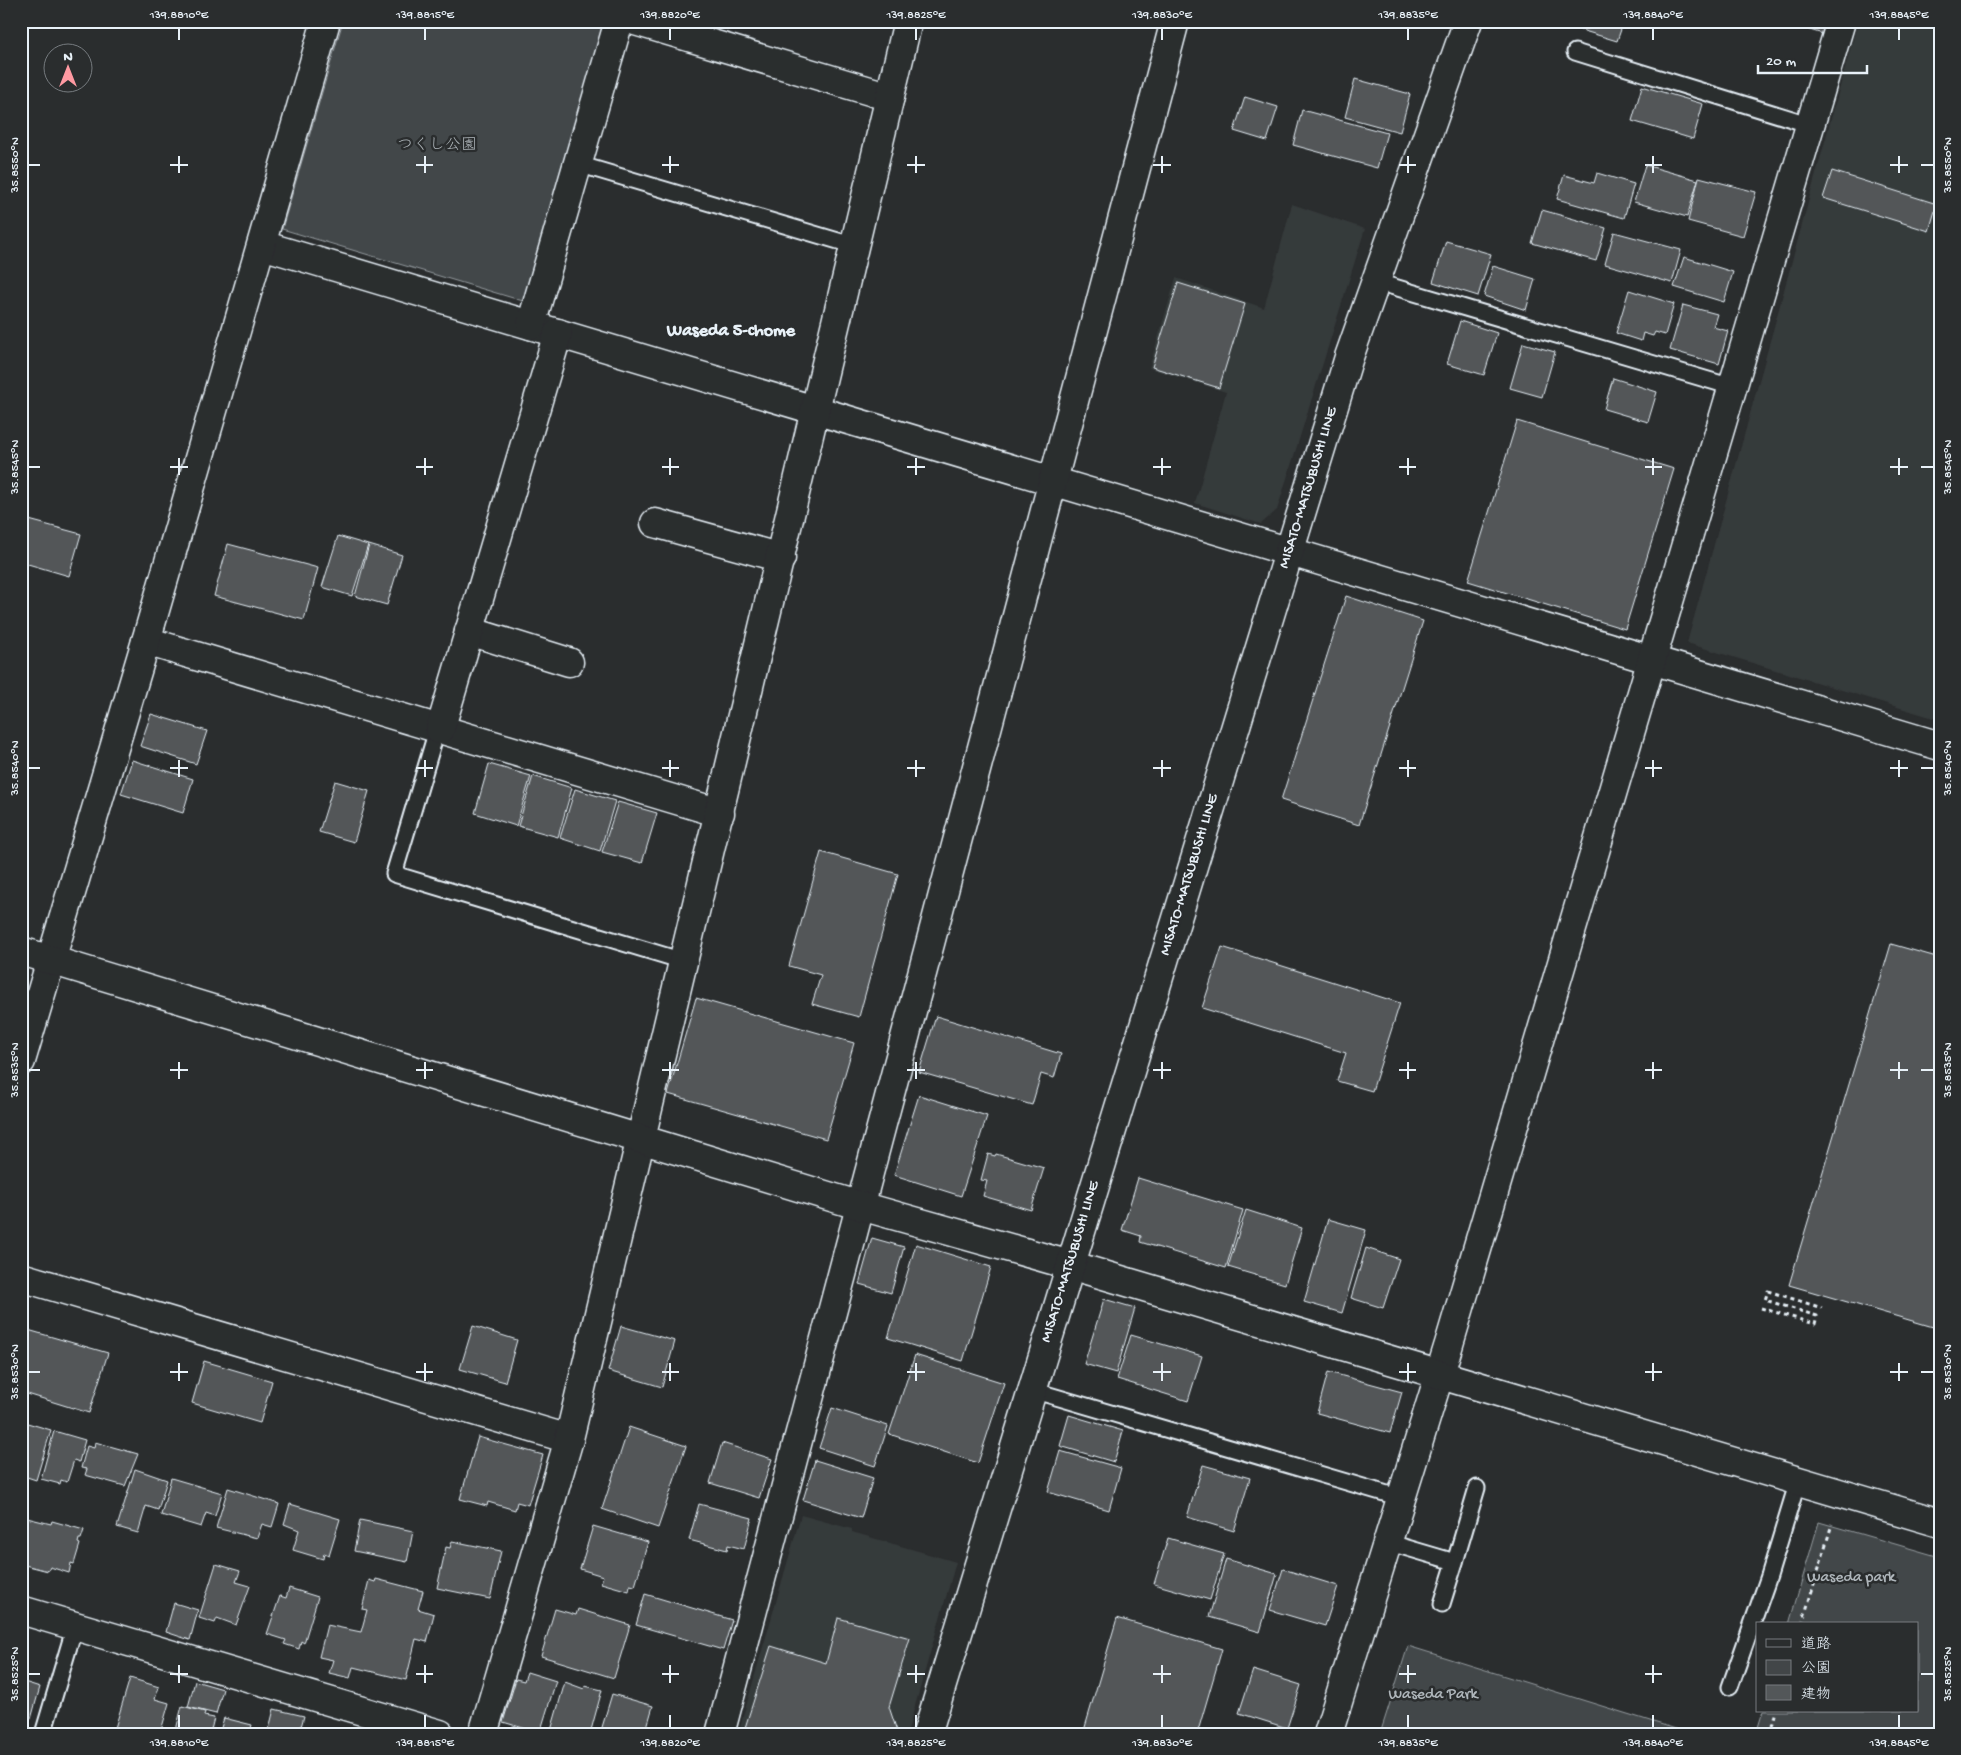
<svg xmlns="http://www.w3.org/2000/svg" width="1961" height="1755" font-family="'Gochi Hand','Klee One',sans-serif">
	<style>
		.built { fill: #363a3b }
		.green { fill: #424648; stroke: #959ca0 }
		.building { fill: #535759; stroke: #e8f1f8 }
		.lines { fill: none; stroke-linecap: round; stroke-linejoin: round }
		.service-casing { stroke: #e8f1f8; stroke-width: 19 }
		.minor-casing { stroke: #e8f1f8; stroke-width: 31 }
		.tertiary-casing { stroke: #e8f1f8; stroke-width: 31 }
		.primary-casing { stroke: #e8f1f8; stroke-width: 31 }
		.path { stroke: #e8f1f8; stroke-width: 3; stroke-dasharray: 4 4; stroke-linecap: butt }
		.service { stroke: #2a2d2e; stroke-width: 15 }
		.minor { stroke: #2a2d2e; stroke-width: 28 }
		.tertiary { stroke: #2a2d2e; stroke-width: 28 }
		.primary { stroke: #2a2d2e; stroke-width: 28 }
		.ticks { fill: none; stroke: #e8f1f8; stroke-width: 2 }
		.labels { text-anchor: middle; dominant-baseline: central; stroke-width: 5; stroke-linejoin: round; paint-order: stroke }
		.park-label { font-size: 16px; fill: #aeb5ba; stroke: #2a2d2e }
		.street-label { font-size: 16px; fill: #e8f1f8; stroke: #2a2d2e }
		.neighbourhood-label { font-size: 18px; font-weight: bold; fill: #e8f1f8; stroke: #2a2d2e }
		.neatline { fill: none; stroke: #e8f1f8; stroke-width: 2 }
		.ticks-label { font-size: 12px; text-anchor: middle; fill: #e8f1f8 }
	</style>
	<rect width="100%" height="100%" fill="#2a2d2e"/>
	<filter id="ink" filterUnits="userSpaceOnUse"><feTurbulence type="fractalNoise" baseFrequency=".02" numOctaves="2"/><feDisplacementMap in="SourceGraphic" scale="10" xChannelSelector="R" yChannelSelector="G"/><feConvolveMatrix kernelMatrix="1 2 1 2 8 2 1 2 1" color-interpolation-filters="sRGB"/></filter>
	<g filter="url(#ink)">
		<!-- built -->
		<g class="built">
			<polygon points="1858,21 1940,21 1940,720 1687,643"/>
			<polygon points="1292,204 1365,229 1277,510 1261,524 1195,503 1226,392 1149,368 1176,278 1264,308"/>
			<polygon points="801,1515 852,1529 852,1532 956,1562 907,1734 738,1734"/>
		</g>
		<!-- green -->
		<g class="green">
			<polygon points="343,21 582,21 603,28 523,301 282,229"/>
			<polygon points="1819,1522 1940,1557 1940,1734 1756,1734 1763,1711 1917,1711 1917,1624 1789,1624"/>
			<polygon points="1408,1646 1692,1734 1380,1734"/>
		</g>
		<!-- building -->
		<g class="building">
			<polygon points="1573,21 1624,21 1617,41 1571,27"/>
			<polygon points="1780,21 1827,21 1823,34"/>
			<polygon points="1355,79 1410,94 1400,132 1345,117"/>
			<polygon points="1642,86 1703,104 1693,139 1632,121"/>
			<polygon points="1245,97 1278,107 1267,141 1234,131"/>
			<polygon points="1302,110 1387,133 1377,168 1293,145"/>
			<polygon points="1645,165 1698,180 1687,217 1634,202"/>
			<polygon points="1832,171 1937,204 1929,231 1823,198"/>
			<polygon points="1597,173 1634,184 1624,218 1557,199 1564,175 1594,183"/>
			<polygon points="1699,177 1756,192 1743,236 1688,221"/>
			<polygon points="1542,210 1606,228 1596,261 1532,243"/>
			<polygon points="1614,232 1681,250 1672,283 1605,264"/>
			<polygon points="1446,241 1491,254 1478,296 1433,282"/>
			<polygon points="1684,257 1733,272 1724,302 1674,287"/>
			<polygon points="1493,266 1535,279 1526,310 1484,296"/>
			<polygon points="1178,283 1245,304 1219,388 1152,367"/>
			<polygon points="1629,290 1674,304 1665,335 1655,332 1653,336 1643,333 1641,341 1616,333"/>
			<polygon points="1683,305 1717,314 1713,327 1728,331 1719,364 1670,350"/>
			<polygon points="1460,321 1497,333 1484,375 1447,364"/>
			<polygon points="1523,343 1555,352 1542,397 1510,388"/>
			<polygon points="1613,378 1657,392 1648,422 1604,409"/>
			<polygon points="1517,421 1674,469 1625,629 1468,581"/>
			<polygon points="29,520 81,534 69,576 21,562 21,548"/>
			<polygon points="338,536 368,545 352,596 322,587"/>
			<polygon points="228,544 318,568 304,620 214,596"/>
			<polygon points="369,545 402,555 387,605 355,596"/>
			<polygon points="1346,596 1423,621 1359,825 1281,800"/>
			<polygon points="151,714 207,731 196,764 140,746"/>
			<polygon points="132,760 193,779 183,813 121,794"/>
			<polygon points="489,764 531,776 516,826 475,813"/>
			<polygon points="533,776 572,788 558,837 518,826"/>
			<polygon points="335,781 369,791 354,842 319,832"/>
			<polygon points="575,789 615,801 600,851 560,838"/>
			<polygon points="618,802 657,813 642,863 602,852"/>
			<polygon points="821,852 898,874 859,1017 812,1004 821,975 789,966"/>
			<polygon points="1891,944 1940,958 1940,1329 1789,1285"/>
			<polygon points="1222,947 1400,1003 1372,1091 1337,1081 1346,1053 1202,1008"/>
			<polygon points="696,998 854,1043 826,1139 668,1094"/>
			<polygon points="936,1016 1061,1054 1054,1078 1041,1074 1032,1105 919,1072"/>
			<polygon points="919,1095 987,1116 961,1196 894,1175"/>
			<polygon points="988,1154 995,1156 996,1154 1044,1168 1031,1210 983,1196 987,1181 981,1180"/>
			<polygon points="1138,1178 1243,1210 1226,1268 1140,1242 1141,1236 1122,1230"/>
			<polygon points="1246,1210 1302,1228 1285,1284 1228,1267"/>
			<polygon points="1328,1219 1366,1230 1342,1313 1304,1302"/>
			<polygon points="872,1238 904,1247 891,1293 859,1284"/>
			<polygon points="916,1244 991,1267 963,1361 888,1338"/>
			<polygon points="1366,1248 1399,1259 1383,1308 1351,1298"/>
			<polygon points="1104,1299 1135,1308 1116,1373 1084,1364"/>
			<polygon points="473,1326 517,1340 505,1382 460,1369"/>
			<polygon points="621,1326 675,1341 662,1387 608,1371"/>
			<polygon points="21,1328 108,1353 89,1413 21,1392"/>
			<polygon points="1131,1335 1202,1356 1188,1401 1117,1379"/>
			<polygon points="915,1355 1004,1383 978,1463 889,1434"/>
			<polygon points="204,1361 272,1381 260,1423 192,1403"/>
			<polygon points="1328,1372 1402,1392 1390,1433 1317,1413"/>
			<polygon points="832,1408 888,1426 875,1466 819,1448"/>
			<polygon points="1069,1415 1123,1431 1114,1462 1060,1446"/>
			<polygon points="24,1422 51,1430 36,1480 21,1475 21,1432"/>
			<polygon points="629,1427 686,1446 658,1528 602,1509"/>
			<polygon points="54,1431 85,1440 79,1462 74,1460 67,1482 61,1480 60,1484 41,1479"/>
			<polygon points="478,1437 543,1455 528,1505 517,1502 515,1510 488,1502 487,1506 460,1499"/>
			<polygon points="95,1442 138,1454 125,1486 85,1475 87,1469 81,1468 87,1446 94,1448"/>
			<polygon points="722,1443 772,1459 759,1498 710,1483"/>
			<polygon points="1060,1451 1121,1468 1109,1510 1048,1492"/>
			<polygon points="815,1460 873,1478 861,1518 803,1500"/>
			<polygon points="1203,1465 1250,1478 1234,1531 1187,1517"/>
			<polygon points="135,1469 167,1480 158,1510 146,1506 138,1533 117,1527"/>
			<polygon points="171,1478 222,1493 215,1516 206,1513 201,1527 161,1515"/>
			<polygon points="228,1488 279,1504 272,1527 262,1524 257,1538 216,1528"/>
			<polygon points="290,1504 340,1519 329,1555 324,1553 323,1559 293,1550 299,1530 284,1524"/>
			<polygon points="699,1504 752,1518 744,1549 728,1545 727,1550 689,1540"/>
			<polygon points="27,1518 51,1524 52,1521 84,1530 81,1539 79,1539 78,1543 80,1544 74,1564 71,1563 69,1573 50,1567 48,1571 21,1564 21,1539"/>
			<polygon points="360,1520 413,1531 407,1562 354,1551"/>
			<polygon points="593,1526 648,1542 635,1586 630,1585 629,1591 601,1583 603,1576 580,1569"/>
			<polygon points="1168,1538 1224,1554 1210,1600 1154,1584"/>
			<polygon points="452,1541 501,1551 490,1599 437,1588 446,1547 450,1548"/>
			<polygon points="1226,1559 1277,1574 1260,1632 1209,1617"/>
			<polygon points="216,1564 240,1571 236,1582 250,1586 236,1625 217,1618 215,1623 199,1618"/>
			<polygon points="1283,1569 1338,1586 1325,1626 1270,1610"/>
			<polygon points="376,1579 423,1591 418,1609 434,1614 427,1642 416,1639 406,1680 353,1667 350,1678 329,1673 333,1660 319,1657 327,1625 361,1632 367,1610 362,1609 369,1580 375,1582"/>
			<polygon points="289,1588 318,1597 304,1643 301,1641 299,1649 284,1644 286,1640 267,1634 280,1596 286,1598"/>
			<polygon points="645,1594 732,1620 723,1650 636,1625"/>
			<polygon points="174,1603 198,1610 190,1640 166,1632"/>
			<polygon points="555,1609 576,1615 578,1609 630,1625 614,1678 541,1656"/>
			<polygon points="838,1618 910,1638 889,1707 898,1734 743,1734 771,1646 826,1663"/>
			<polygon points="1117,1618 1222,1649 1198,1731 1208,1734 1083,1734"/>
			<polygon points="1253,1670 1301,1685 1287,1728 1239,1713"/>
			<polygon points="527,1672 556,1681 540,1733 503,1722 516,1679 524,1681"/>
			<polygon points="130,1678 159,1687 155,1699 169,1703 160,1734 135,1734 115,1728"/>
			<polygon points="21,1681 40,1687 31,1719 21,1717"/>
			<polygon points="195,1681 223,1689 216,1714 188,1707"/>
			<polygon points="565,1682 584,1689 585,1686 602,1690 590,1734 550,1734"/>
			<polygon points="612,1694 653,1706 645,1734 600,1734"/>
			<polygon points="182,1706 205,1712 204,1716 214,1718 210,1734 175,1734"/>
			<polygon points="274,1709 304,1716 299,1734 268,1733"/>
			<polygon points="224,1718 252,1725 249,1734 211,1734 213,1729 220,1731"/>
		</g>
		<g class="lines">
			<defs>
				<g id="service">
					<polyline points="1575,52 1811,125"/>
					<polyline points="578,164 855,246"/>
					<polyline points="1374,281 1732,387"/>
					<polyline points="437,730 394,874 683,961"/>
					<polyline points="1032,1390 1401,1498"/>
					<polyline points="1387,1542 1455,1562 1477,1488"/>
					<polyline points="1442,1604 1455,1562"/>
					<polyline points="1730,1687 1769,1576 1798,1481"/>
					<polyline points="43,1734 75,1626"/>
				</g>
				<g id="minor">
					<polyline points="635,21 890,97"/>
					<polyline points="262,245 1940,746"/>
					<polyline points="531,325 619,21"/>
					<polyline points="655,523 781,558"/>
					<polyline points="469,631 569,662"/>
					<polyline points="146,641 720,813"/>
					<polyline points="440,730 558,333"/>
					<polyline points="21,1061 146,641 326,21"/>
					<polyline points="21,1277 569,1439"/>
					<polyline points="21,1610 440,1734"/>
					<polyline points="483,1734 569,1439 908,21"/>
					<polyline points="720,1734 1175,21"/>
					<polyline points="1328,1734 1449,1344 1841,21"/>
				</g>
				<polyline id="tertiary" points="21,951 861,1206 1070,1265 1940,1523"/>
				<polyline id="primary" points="927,1734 1349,357 1468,21"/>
			</defs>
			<!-- service casing -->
			<use href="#service" class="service-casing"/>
			<!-- minor casing -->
			<use href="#minor" class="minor-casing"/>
			<!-- tertiary casing -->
			<use href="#tertiary" class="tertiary-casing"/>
			<!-- primary casing -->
			<use href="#primary" class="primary-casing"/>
			<!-- path -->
			<g class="path">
				<polyline points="1761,1308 1815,1324 1817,1316 1765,1300 1768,1291 1822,1308"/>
				<polyline points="1802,1624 1832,1524"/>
				<polyline points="1770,1734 1776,1711"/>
			</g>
			<!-- service -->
			<use href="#service" class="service"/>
			<!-- minor -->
			<use href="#minor" class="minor"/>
			<!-- tertiary -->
			<use href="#tertiary" class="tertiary"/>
			<!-- primary -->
			<use href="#primary" class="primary"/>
		</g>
	</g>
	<!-- ticks -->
	<path class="ticks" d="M179,28v12M425,28v12M670,28v12M916,28v12M1162,28v12M1408,28v12M1653,28v12M1899,28v12M179,156v17M425,156v17M670,156v17M916,156v17M1162,156v17M1408,156v17M1653,156v17M1899,156v17M28,165h12M170,165h18M416,165h17M662,165h17M907,165h18M1153,165h18M1399,165h17M1645,165h17M1890,165h18M1921,165h13M179,458v17M425,458v17M670,458v17M916,458v17M1162,458v17M1408,458v17M1653,458v17M1899,458v17M28,467h12M170,467h18M416,467h17M662,467h17M907,467h18M1153,467h18M1399,467h17M1645,467h17M1890,467h18M1921,467h13M179,760v17M425,760v17M670,760v17M916,760v17M1162,760v17M1408,760v17M1653,760v17M1899,760v17M28,768h12M170,768h18M416,768h17M662,768h17M907,768h18M1153,768h18M1399,768h17M1645,768h17M1890,768h18M1921,768h13M179,1062v17M425,1062v17M670,1062v17M916,1062v17M1162,1062v17M1408,1062v17M1653,1062v17M1899,1062v17M28,1070h12M170,1070h18M416,1070h17M662,1070h17M907,1070h18M1153,1070h18M1399,1070h17M1645,1070h17M1890,1070h18M1921,1070h13M179,1363v18M425,1363v18M670,1363v18M916,1363v18M1162,1363v18M1408,1363v18M1653,1363v18M1899,1363v18M28,1372h12M170,1372h18M416,1372h17M662,1372h17M907,1372h18M1153,1372h18M1399,1372h17M1645,1372h17M1890,1372h18M1921,1372h13M179,1665v18M425,1665v18M670,1665v18M916,1665v18M1162,1665v18M1408,1665v18M1653,1665v18M28,1674h12M170,1674h18M416,1674h17M662,1674h17M907,1674h18M1153,1674h18M1399,1674h17M1645,1674h17M1921,1674h13M179,1715v13M425,1715v13M670,1715v13M916,1715v13M1162,1715v13M1408,1715v13M1653,1715v13M1899,1715v13"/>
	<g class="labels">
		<!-- park labels -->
		<g class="park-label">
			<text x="437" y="146">つくし公園</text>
			<text x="1851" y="1578">Waseda park</text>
			<text x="1433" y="1695">Waseda Park</text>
		</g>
		<!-- street labels -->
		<g class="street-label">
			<text transform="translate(1309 488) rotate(-73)">MISATO-MATSUBUSHI LINE</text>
			<text transform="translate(1190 875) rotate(-73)">MISATO-MATSUBUSHI LINE</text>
			<text transform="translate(1071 1262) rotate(-73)">MISATO-MATSUBUSHI LINE</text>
		</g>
		<!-- neighbourhood labels -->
		<g class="neighbourhood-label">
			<text x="731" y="331">Waseda 5-chome</text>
		</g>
	</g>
	<!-- margin -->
	<rect width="1961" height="1755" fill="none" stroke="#2a2d2e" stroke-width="55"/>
	<!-- legend -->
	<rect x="1756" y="1622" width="162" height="90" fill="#2a2d2e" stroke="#767b7f"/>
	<rect x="1766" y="1639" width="25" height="8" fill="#2a2d2e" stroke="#767b7f"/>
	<text x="1801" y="1648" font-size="15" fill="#e8f1f8">道路</text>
	<rect x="1766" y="1660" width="25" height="15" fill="#424648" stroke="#767b7f"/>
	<text x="1801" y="1672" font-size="15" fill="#e8f1f8">公園</text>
	<rect x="1766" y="1685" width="25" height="15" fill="#535759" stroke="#767b7f"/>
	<text x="1801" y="1698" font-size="15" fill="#e8f1f8">建物</text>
	<!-- north arrow -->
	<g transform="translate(68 68)"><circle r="24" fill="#2a2d2e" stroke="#767b7f"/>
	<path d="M0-4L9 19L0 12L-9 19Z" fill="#ff9aa2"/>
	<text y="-8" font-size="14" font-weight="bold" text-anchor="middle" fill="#e8f1f8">N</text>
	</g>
	<!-- scale -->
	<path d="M1758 65v8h109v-8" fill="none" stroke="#e8f1f8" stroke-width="2.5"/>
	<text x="1766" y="65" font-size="15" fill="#e8f1f8" stroke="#2a2d2e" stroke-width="4" paint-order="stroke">20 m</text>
	<rect x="28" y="28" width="1906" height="1700" class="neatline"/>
	<g class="ticks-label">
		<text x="179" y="18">139.8810°E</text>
		<text x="425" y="18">139.8815°E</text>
		<text x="670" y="18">139.8820°E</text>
		<text x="916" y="18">139.8825°E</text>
		<text x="1162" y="18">139.8830°E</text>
		<text x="1408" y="18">139.8835°E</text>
		<text x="1653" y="18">139.8840°E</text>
		<text x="1899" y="18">139.8845°E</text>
		<text transform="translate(14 165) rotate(-90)" y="4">35.8550°N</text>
		<text transform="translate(1947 165) rotate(-90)" y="4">35.8550°N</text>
		<text transform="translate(14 467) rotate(-90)" y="4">35.8545°N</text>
		<text transform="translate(1947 467) rotate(-90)" y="4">35.8545°N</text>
		<text transform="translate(14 768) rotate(-90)" y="4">35.8540°N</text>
		<text transform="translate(1947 768) rotate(-90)" y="4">35.8540°N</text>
		<text transform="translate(14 1070) rotate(-90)" y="4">35.8535°N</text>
		<text transform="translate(1947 1070) rotate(-90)" y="4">35.8535°N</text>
		<text transform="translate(14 1372) rotate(-90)" y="4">35.8530°N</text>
		<text transform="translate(1947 1372) rotate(-90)" y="4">35.8530°N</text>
		<text transform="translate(14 1674) rotate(-90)" y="4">35.8525°N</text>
		<text transform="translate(1947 1674) rotate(-90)" y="4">35.8525°N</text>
		<text x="179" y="1746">139.8810°E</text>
		<text x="425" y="1746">139.8815°E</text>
		<text x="670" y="1746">139.8820°E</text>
		<text x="916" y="1746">139.8825°E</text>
		<text x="1162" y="1746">139.8830°E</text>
		<text x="1408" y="1746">139.8835°E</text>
		<text x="1653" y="1746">139.8840°E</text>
		<text x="1899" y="1746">139.8845°E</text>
	</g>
</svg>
